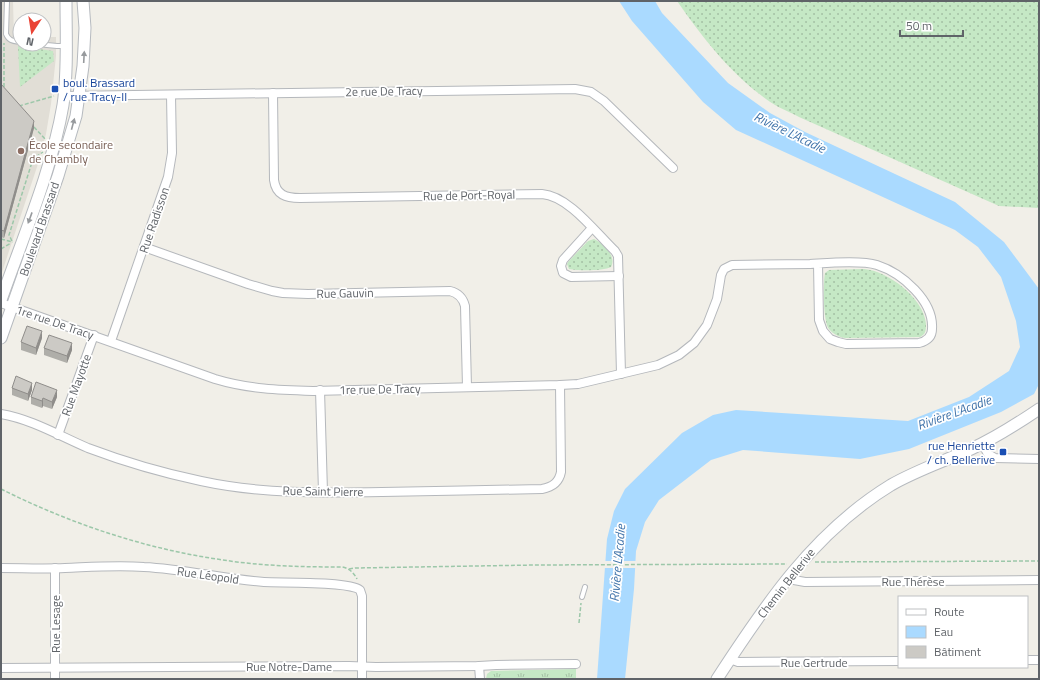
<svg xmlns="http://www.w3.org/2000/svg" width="1040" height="680" font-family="'Titillium Web',sans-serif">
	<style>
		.education { fill: #e1ded6 }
		.grass { fill: url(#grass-dots) }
		.park { fill: url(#park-tufts) }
		.water { fill: #aadaff }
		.pier { fill: #f1efe8 }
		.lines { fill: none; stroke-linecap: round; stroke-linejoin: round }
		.lane-casing { stroke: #b5b8bc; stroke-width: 6 }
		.street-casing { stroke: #b5b8bc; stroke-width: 10 }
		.secondary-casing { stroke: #b6babf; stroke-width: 13 }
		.path { stroke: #9cc7a9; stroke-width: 1.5; stroke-dasharray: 4 2; stroke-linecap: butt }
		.lane { stroke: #fff; stroke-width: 4 }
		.street { stroke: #fff; stroke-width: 8 }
		.secondary { stroke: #fff; stroke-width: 11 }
		.wall { fill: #afaea9 }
		.shaded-wall { fill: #8f8d8a }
		.building { fill: #cccac5; stroke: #8f8d8a }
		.oneway { fill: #979a9d }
		.transit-dot { fill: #1a4fb4; stroke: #fff; stroke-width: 1.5 }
		.education-dot { fill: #8d6e63; stroke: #fff; stroke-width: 1.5 }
		.labels { text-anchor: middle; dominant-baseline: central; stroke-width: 3.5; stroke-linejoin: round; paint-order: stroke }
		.transit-label { font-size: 12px; fill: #164399; stroke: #fff; text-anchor: start }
		.street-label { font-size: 12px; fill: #5f6368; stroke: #fff }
		.education-label { font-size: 12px; fill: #785e54; stroke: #fff; text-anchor: start }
		.water-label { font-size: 13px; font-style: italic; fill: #4174aa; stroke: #fff }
	</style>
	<defs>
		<pattern id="grass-dots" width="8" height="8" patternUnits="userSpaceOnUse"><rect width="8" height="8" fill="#c5e8c5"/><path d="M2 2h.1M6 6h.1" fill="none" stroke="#a3c0a4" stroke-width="1.8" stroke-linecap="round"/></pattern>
		<pattern id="park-tufts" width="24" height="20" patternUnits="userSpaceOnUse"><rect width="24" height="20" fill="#c5e8c5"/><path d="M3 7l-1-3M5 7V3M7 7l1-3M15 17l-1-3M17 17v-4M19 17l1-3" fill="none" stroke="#a3c0a4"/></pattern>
	</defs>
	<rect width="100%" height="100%" fill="#f1efe8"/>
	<!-- education -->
	<polygon class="education" points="1,1 13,1 14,38 20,38 20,44 44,44 44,37 56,37 56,56 51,104 46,134 37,167 1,275"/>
	<!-- grass -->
	<g class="grass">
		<path d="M677,1h362v207l-40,-2 -200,-89c-11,-6 -23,-10 -33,-18 -36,-26 -64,-62 -89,-98z"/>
		<polygon points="18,46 53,51 54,61 20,87"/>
		<path d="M594,239c9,4 23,17 17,28 -7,4 -33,4 -42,2l-2,-5 1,-2 20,-21z"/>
		<path d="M864,269c24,2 60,29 62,55 0,6 0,10 -6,13l-75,1c-6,-1 -12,-4 -16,-9 -6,-7 -6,-47 -4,-56l4,-3z"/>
	</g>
	<!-- park -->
	<polygon class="park" points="576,669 576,679 486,679 487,674 491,671"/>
	<!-- water -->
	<polygon class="water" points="619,1 655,1 662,13 728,83 770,113 805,132 955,202 1004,242 1039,289 1039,384 1034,394 1001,412 909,449 860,459 743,450 711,460 659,500 645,522 636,551 634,589 625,679 597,679 607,539 614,511 625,489 682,433 713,415 736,410 908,421 969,397 1009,371 1020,347 1016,321 1001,277 978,247 955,230 736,130 703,102 632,21"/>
	<!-- pier -->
	<polygon class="pier" points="604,561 637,561 637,568 603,568"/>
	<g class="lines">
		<defs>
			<g id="lane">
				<path d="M7,1l-1,33c3,7 7,7 14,8"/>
				<polyline points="37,44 57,46 66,46"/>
				<polyline points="582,597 585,587"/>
			</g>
			<g id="street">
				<path d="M273,93l1,87c2,15 12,18 26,18l242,-4c27,2 54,39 73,57l3,5 3,118"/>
				<polyline points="64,96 575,89 591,92 604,101 673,168"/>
				<polyline points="592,228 563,260 561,266 563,273 571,277 619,276"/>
				<path d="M144,247l104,37 24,7 11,2 25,1 142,-3c8,2 13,7 15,15l2,81"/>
				<path d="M1,303l214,76c33,10 64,11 98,12l247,-6 18,-1 80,-19 21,-10 15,-12 13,-18 10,-26 4,-24 3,-6 8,-4 78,-1c18,-1 51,-4 67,1 25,8 57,36 55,64 0,8 -5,12 -13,14l-73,1 -8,-2 -8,-3 -7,-8 -4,-11 -1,-56"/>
				<polyline points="111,341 168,177 172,153 171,95"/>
				<polyline points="320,390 323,492"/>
				<path d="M1,414c30,5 59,22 87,34 37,14 75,25 113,33 60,13 120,12 181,11 53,-1 107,-2 160,-3 11,-2 17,-7 19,-17l-1,-87"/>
				<polyline points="58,435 94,335"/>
				<polyline points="982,443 988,454 995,458 1039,459"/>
				<path d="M1,568c21,0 43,1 64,0 26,-1 52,-3 79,-1 40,2 80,12 120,15 18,1 85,-1 96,8l2,6v83"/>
				<polyline points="55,568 55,679"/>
				<polyline points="788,577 794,580 805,582 1039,580"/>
				<polyline points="730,659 738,662 899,661"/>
				<polyline points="1027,660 1039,660"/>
				<polyline points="479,666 480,679"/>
				<polyline points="1,668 349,666 376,667 479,666 496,665 576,664"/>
			</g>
			<g id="secondary">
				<path d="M1,300c22,-63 51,-130 62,-195 5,-34 3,-70 3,-104"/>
				<polyline points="1,338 58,176 76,116 83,66 85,28 83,1"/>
				<path d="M717,679c48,-74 97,-147 174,-194 26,-15 54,-24 80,-36 24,-11 46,-25 68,-40"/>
			</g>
		</defs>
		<!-- lane casing -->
		<use href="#lane" class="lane-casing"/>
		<!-- street casing -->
		<use href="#street" class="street-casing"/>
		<!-- secondary casing -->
		<use href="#secondary" class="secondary-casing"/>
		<!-- path -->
		<g class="path">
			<polyline points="4,87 4,43"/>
			<polyline points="19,106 54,96"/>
			<polyline points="34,127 46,140"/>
			<polyline points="1,239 13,242"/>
			<polyline points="12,241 9,235 33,159 43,152"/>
			<polyline points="1,249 11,243"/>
			<path d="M1,489c70,35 145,60 222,71 39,6 80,7 119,7 7,1 12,6 15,12"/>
			<polyline points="815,562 1039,561"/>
			<polyline points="349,569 355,568 535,565 787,564"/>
			<polyline points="579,623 581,603"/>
		</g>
		<!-- lane -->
		<use href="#lane" class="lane"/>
		<!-- street -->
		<use href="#street" class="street"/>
		<!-- secondary -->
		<use href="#secondary" class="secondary"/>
	</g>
	<!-- wall -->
	<g class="wall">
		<polygon points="1,84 34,128 4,238 1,237"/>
		<polygon points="42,338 36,355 21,350 21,342"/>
		<polygon points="44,348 72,350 67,363 44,355"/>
		<polygon points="12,388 32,390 28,401 12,395"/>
		<polygon points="31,397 57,397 52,409 43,406 42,408 31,404"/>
	</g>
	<!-- shaded-wall -->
	<g class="shaded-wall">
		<polygon points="34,121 34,128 4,238 4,231"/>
		<polygon points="42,331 42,338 36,355 36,348"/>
		<polygon points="72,343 72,350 67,363 67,356"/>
		<polygon points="32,383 32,390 28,401 28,394"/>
		<polygon points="57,390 57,397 52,409 52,402"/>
		<polygon points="43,398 43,406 42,408 42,401"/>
	</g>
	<!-- building -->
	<g class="building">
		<polygon points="1,84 34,121 4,231 1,230"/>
		<polygon points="27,326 42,331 36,348 21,342"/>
		<polygon points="49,335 72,343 67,356 44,348"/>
		<polygon points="16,376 32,383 28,394 12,388"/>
		<polygon points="36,382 57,390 52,402 43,398 42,401 31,397"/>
	</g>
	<!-- one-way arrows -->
	<defs><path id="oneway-solid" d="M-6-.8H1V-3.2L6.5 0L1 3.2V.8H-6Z"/></defs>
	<g class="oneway">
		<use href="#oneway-solid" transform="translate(84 57) rotate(-87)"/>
		<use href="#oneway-solid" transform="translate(73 124) rotate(-75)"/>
		<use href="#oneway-solid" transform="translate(30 218) rotate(110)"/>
	</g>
	<!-- markers -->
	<g class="transit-dot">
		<rect x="51" y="85" width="8" height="8" rx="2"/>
		<rect x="999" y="448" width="8" height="8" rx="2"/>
	</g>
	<circle class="education-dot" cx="21" cy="151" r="4"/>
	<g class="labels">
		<!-- transit labels -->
		<g class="transit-label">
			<text x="63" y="82">boul. Brassard<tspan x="63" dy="14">/ rue Tracy-II</tspan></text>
			<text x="995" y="445" text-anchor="end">rue Henriette<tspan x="995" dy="14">/ ch. Bellerive</tspan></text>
		</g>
		<!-- street labels -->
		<g class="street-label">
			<text transform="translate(384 91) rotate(-1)">2e rue De Tracy</text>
			<text transform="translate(469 195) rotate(-1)">Rue de Port-Royal</text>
			<text transform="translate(154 220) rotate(-71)">Rue Radisson</text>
			<text transform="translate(39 229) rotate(-71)">Boulevard Brassard</text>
			<text transform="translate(345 293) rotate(-1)">Rue Gauvin</text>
			<text transform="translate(55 322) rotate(19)">1re rue De Tracy</text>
			<text transform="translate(76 385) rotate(-70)">Rue Mayotte</text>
			<text transform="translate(380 389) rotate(-1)">1re rue De Tracy</text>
			<text transform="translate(323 491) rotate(1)">Rue Saint Pierre</text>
			<text transform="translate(208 575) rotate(8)">Rue Léopold</text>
			<text x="913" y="581">Rue Thérèse</text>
			<text transform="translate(786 583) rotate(-52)">Chemin Bellerive</text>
			<text transform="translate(55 624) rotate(-90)">Rue Lesage</text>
			<text x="814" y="662">Rue Gertrude</text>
			<text x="289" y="666">Rue Notre-Dame</text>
		</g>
		<!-- education labels -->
		<g class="education-label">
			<text x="29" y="144">École secondaire<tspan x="29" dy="14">de Chambly</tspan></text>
		</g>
		<!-- water labels -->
		<g class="water-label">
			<text transform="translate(790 132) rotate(26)">Rivière L'Acadie</text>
			<text transform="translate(954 412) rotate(-20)">Rivière L'Acadie</text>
			<text transform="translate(617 563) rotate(-85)">Rivière L'Acadie</text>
		</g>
	</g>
	<!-- border -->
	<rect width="1040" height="680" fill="none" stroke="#5f6368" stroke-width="4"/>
	<!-- legend -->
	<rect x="898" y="596" width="130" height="72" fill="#ffffff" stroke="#bfc1c3"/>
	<rect x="906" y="609" width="20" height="6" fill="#ffffff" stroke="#bfc1c3"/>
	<text x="934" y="616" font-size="12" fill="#5f6368">Route</text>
	<rect x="906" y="626" width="20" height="12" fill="#aadaff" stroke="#bfc1c3"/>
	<text x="934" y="636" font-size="12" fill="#5f6368">Eau</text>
	<rect x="906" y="646" width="20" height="12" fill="#cccac5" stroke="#bfc1c3"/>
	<text x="934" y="656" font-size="12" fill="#5f6368">Bâtiment</text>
	<!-- north arrow -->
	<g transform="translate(32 32) rotate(192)"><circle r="19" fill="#ffffff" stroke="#bfc1c3"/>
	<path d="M0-3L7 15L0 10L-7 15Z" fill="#ea4335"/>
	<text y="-6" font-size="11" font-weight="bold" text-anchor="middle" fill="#5f6368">N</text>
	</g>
	<!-- scale -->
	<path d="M900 30v6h63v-6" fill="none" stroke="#5f6368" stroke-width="2"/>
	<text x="906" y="30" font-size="12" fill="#5f6368" stroke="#ffffff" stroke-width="3" paint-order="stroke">50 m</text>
</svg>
